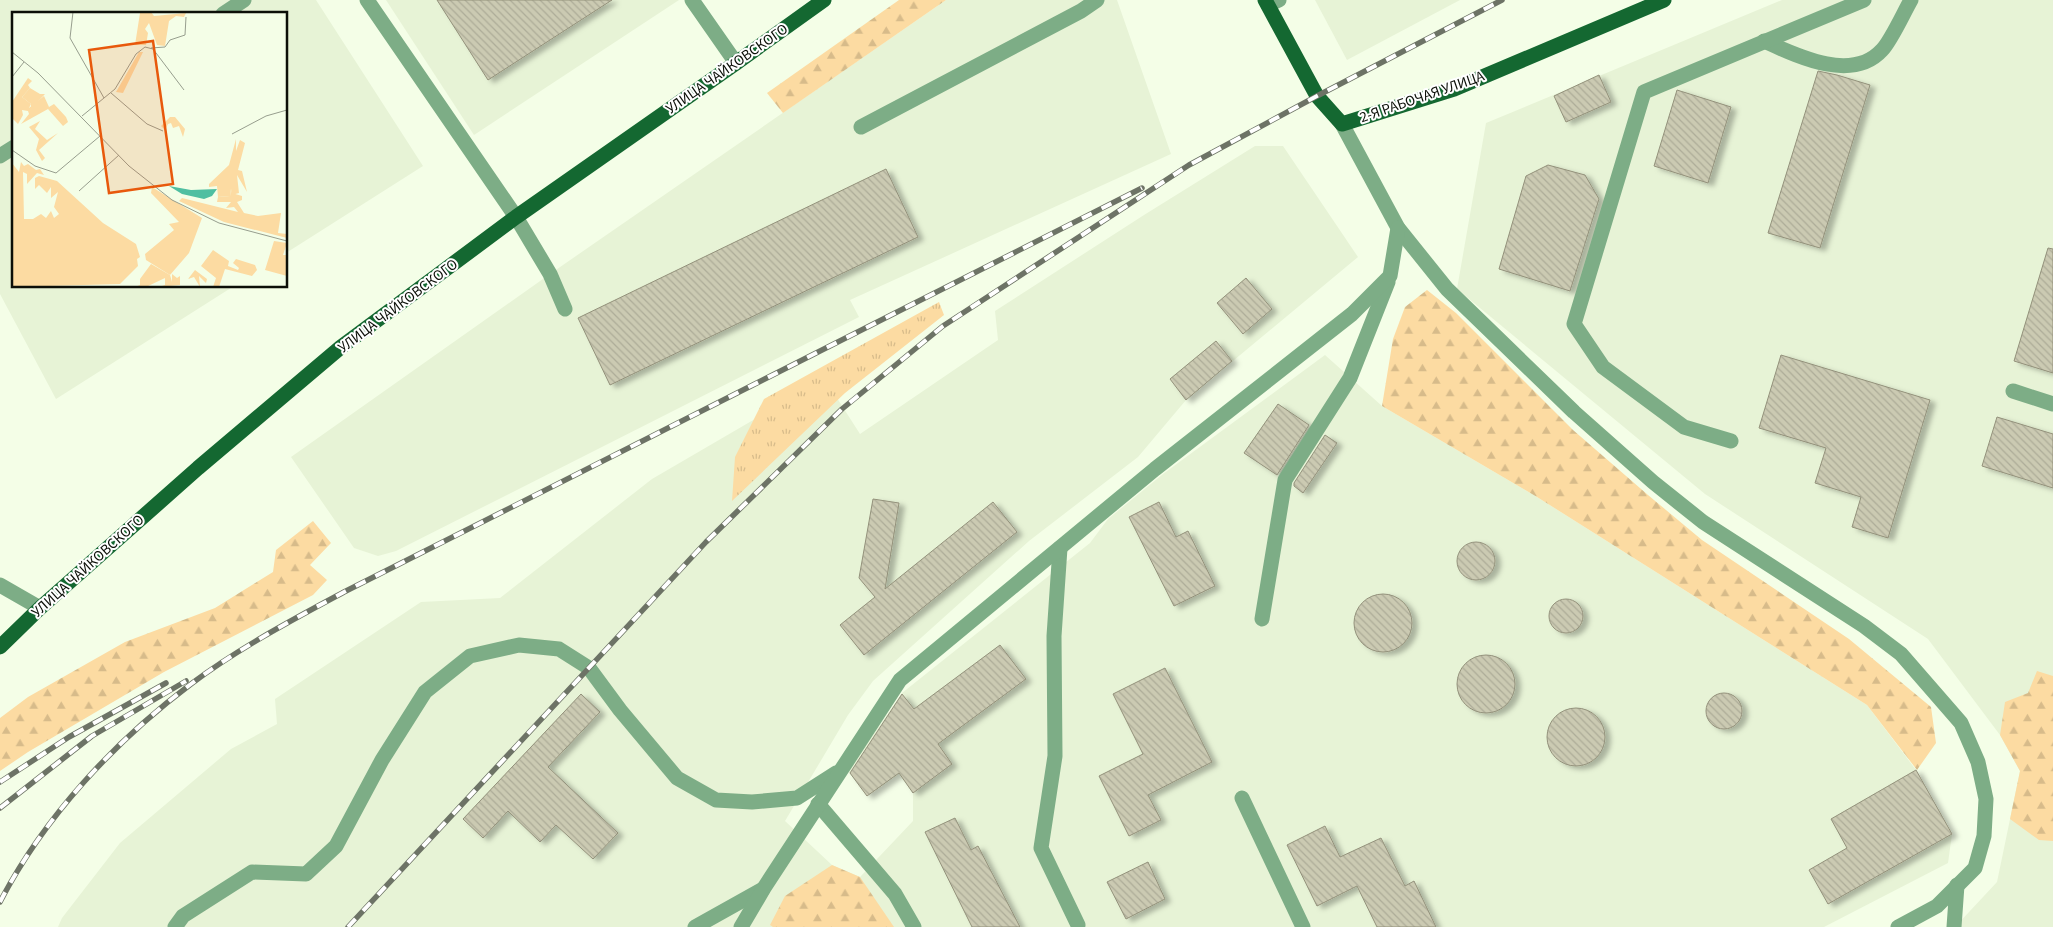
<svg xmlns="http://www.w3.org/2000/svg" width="2053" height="927" font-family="'Source Sans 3',sans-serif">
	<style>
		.built { fill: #e7f3d6 }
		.grass { fill: url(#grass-tufts) }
		.forest { fill: url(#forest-firs) }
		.building { fill: url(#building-back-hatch); stroke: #93917b; filter: url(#shadow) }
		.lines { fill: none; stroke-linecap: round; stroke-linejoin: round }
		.minor { stroke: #7dad86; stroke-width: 15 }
		.major { stroke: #146831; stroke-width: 15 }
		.rail-casing { stroke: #6d7366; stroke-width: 5.5 }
		.rail { stroke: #fff; stroke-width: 4; stroke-dasharray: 11; stroke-linecap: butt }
		.labels { text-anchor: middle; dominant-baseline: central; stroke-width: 4; stroke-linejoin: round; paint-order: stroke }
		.street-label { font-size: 15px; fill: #0c0f08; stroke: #fff }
		.inset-road { fill: none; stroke: #979e8e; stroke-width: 1 }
		.view { fill: #e8590c; fill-opacity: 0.15; stroke: #e8590c; stroke-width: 2.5 }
		.inset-edge { fill: none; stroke: #0c0f08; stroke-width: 2.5 }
	</style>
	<defs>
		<pattern id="grass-tufts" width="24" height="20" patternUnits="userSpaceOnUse" patternTransform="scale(1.25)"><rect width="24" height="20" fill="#fcdba2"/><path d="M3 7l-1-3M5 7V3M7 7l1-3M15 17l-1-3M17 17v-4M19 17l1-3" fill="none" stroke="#d7bb8a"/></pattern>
		<pattern id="forest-firs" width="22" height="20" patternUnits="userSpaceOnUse" patternTransform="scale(1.25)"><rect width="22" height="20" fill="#fcdba2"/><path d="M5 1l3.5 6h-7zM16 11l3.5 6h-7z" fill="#d7bb8a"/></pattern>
		<pattern id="building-back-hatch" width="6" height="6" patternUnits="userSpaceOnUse" patternTransform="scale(1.25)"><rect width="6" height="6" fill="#cbcab2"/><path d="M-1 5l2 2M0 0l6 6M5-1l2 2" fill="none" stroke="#adac98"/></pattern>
		<filter id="shadow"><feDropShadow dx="5.5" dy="3" stdDeviation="2.5" flood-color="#0004"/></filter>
	</defs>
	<rect width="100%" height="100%" fill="#f4fee7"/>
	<!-- built -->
	<g class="built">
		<polygon points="0,0 316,0 423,166 286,253 286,14 14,14 14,286 234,286 56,399 0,294"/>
		<polygon points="386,0 679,0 474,135"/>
		<polygon points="946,0 1117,0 1171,154 850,300 859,317 396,551 378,556 354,548 291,457 550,274"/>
		<polygon points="1315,0 1460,0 1347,60"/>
		<polygon points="1782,0 2053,0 2053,927 1955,927 1997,882 2020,771 2000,735 1928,639 1705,494 1457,289 1486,123"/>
		<polygon points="1255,146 1283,146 1358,257 1186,400 1138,457 1029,541 873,681 848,715 785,821 832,865 860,877 913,821 913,793 899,774 867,796 848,771 902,693 1090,543 1108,519 1163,474 1325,355 1382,406 1537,497 1867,705 1916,770 1952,834 1948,863 1824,927 58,927 62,918 120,843 231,749 277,724 275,699 421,602 500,598 652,479 786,401 828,384 860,434 998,340 995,311 1144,215"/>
	</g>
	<!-- grass -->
	<polygon class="grass" points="939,302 944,315 845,393 732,501 735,457 764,399"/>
	<!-- forest -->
	<g class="forest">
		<polygon points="899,0 946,0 783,113 767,93"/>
		<polygon points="1427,290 1456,313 1573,430 1648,495 1702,540 1849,639 1931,707 1936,743 1917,770 1867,705 1537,497 1382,406 1393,339 1405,307"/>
		<polygon points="313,521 331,543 310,565 327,580 313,595 164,672 28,752 0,771 0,718 28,697 125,642 215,608 273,572 276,550"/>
		<polygon points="2037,671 2053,676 2053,841 2039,840 2010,819 2020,771 2000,735 2005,702 2028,693"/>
		<polygon points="832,865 860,877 894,927 773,927 770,925 785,896"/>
	</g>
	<!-- building -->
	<g class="building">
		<polygon points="437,0 612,0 488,80"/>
		<polygon points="1818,71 1837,75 1870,85 1820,248 1768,233"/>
		<polygon points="1599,75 1611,102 1566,122 1554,96"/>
		<polygon points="1677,90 1731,107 1708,183 1654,166"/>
		<polygon points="1548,165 1585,175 1599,199 1570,291 1499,269 1526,176"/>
		<polygon points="886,169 918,237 610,385 578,318"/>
		<polygon points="2048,248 2053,249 2053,373 2014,361"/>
		<polygon points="1246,278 1272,309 1243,334 1217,303"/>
		<polygon points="1216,341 1232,361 1186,400 1170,379"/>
		<polygon points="1781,355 1930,400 1888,538 1852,527 1861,497 1815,483 1826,448 1759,428"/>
		<polygon points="1278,404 1309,425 1277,475 1244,453"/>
		<polygon points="1997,417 2053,434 2053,488 1982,466"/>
		<polygon points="1325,435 1337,443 1303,493 1294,486 1294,483"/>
		<polygon points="873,499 899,503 885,589 993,502 1017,532 864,655 840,625 875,597 859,578"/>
		<polygon points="1159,502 1176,537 1188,531 1215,586 1174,606 1129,517"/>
		<circle cx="1476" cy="561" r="19"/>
		<circle cx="1383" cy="623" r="29"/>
		<circle cx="1566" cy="616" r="17"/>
		<polygon points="1000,645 1026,679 938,744 952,764 913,793 899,773 867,796 850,773 902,694 914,709"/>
		<circle cx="1486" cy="684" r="29"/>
		<polygon points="1165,668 1212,762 1148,795 1161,820 1129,836 1099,776 1143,754 1113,694"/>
		<circle cx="1724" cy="711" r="18"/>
		<polygon points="581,694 600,712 548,767 618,833 593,859 556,825 540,842 508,811 483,838 463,819"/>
		<circle cx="1576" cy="737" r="29"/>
		<polygon points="1916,770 1952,834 1828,904 1809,870 1847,848 1831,819"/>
		<polygon points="955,818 971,850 978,846 1020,927 972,927 925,832"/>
		<polygon points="1325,826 1340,857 1381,838 1405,886 1414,881 1436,927 1377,927 1357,886 1317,906 1287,845"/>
		<polygon points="1148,862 1165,899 1126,919 1107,882"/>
	</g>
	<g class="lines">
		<!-- minor -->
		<g class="minor">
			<polyline points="367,0 516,217 550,274 565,309"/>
			<polyline points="692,0 736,63"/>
			<polyline points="1268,5 1279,0"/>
			<polyline points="223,14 244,0"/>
			<path d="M1764,41c33,15 88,42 118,9 9,-9 22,-38 29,-50"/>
			<polyline points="1342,124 1398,228 1447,289 1574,412 1653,482 1703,522 1864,626 1901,654 1961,723 1978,762 1986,799 1984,836 1975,868 1937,906 1898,927"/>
			<polyline points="861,127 1081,11 1097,0"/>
			<polyline points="0,156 14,147"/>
			<polyline points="2013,391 2053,404"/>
			<polyline points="1731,441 1684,427 1603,367 1574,324 1644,92 1864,0"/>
			<polyline points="1060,548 1054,636 1055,756 1041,848 1078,925"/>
			<polyline points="0,585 40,608"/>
			<polyline points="1262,619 1285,480 1350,378 1388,282"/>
			<polyline points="1242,798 1303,927"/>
			<polyline points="818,804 895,894 914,927"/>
			<polyline points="175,927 183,916 252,872 306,874 336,846 382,760 425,692 470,656 519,645 559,649 589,668 620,710 677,778 716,800 752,802 797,798 836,773"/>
			<polyline points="695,927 763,889"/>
			<polyline points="741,927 764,888 900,680 1155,469 1352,314 1390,276 1398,228"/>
			<polyline points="1954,927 1957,885"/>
		</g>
		<!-- major -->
		<g class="major">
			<polyline points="1265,0 1317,96 1342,124 1454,89 1664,0"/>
			<polyline points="0,647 40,608 198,468 341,347 516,217 736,63 824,0"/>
		</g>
		<defs>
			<g id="rail">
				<polyline points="0,782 69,737 166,683"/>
				<polyline points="0,808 92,736 186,681"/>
				<path d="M0,902c44,-85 115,-161 191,-218 48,-36 101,-64 153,-92l798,-404"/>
				<polyline points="348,927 706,542 842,409 943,326 1189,165 1317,96 1502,0"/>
			</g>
		</defs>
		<!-- rail casing -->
		<use href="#rail" class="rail-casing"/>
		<!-- rail -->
		<use href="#rail" class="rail"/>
	</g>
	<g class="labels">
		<!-- street labels -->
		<g class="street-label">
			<text transform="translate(727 69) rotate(-35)">УЛИЦА ЧАЙКОВСКОГО</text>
			<text transform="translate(1422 97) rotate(-19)">2-Я РАБОЧАЯ УЛИЦА</text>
			<text transform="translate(398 306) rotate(-37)">УЛИЦА ЧАЙКОВСКОГО</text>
			<text transform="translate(88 566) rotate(-42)">УЛИЦА ЧАЙКОВСКОГО</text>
		</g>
	</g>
	<!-- overview -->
	<g transform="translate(12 12)">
		<rect width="275" height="275" fill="#f4fee7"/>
		<path d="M140,175l50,31 -13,35 -19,22 -24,-15 -1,-6 29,-24 -5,-6 10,-2 -28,-29zM219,177l1,4 10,3v4l-5,2 7,11 14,3 23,-3 -3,20 9,1v4l-63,-16 -45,-21 3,-3 56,14 -4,-5 -8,1 5,-6h-14l1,-5 12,-1zM262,229l13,2 -4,12h4v21l-22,-6z" fill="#fcdba2"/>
		<path d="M139,0l3,4 32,-3 -2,4 -8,-1 -7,5 -4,25 -8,-1 -8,-22 -4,6 3,4 -2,12h-11l5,-32zM127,40h4l-20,41 -7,-1zM18,76l10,6h5l-14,15v-5l-9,-7zM158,105h5l10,12 -2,8 -4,-11 -6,2 -2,-5 -3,1 -3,6 -4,-4zM28,109l-5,8 12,11 11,-7 -19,17 6,8 -3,3 -6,-11 3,-11 -10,-12zM224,127v12l4,-11 5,3 -7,27 4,1 5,21 -10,-17 2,18 -7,2 -1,-6 -1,7 -12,1 -1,-11 -8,1v-3l20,-19zM9,150l3,4 4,-2 8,6 4,-1 4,6 -7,-2 -10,11v-10l-4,-2 1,47h9l8,-5 5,4 5,-7 3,7 5,-4 -5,-7 4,-15 -7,6v-11l-4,6 -8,-8 -4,4v-11l4,-2 18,5 46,42 33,21 4,13 -3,2 1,7 -18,18 -108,3v-124l7,9zM201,238l16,11 -1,5 10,4 1,-2 -6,-5 3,-4 19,6 2,5 -5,6 -27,-7 -6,18h-6l3,-9 -15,-12zM139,252l19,11 2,7v-8l5,4 3,-2v9l-21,2 6,-2v-7l-19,9h-11l5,-2v-6zM183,258l12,9 -1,4 -7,-7 1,11 -6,-10 -6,2z" fill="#fcdba2"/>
		<path d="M16,66l4,3 -4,4 2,3 -8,9 9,7 -2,4 15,-12 5,11 5,-3 12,13 2,5 -5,4 -15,-17 -27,15 8,-10 -1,-3 -6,-1 1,5 -5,9 -6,-6v-16z" fill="#fcdba2"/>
		<path d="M157,174l22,4 26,-1 -5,7 -8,3 -22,-5z" fill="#4fbfa1"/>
		<path class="inset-road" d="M61,0l-3,26 34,60 -22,18M139,36l14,-1 5,-7 15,-5 1,-18M0,40l26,21 91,93 43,34 47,23 68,18M0,65l12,-15M99,81l36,31 16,7M92,86l11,-9 21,-35 9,-7 8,2 31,41M220,122l34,-18 21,-6M0,138l23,16 21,7 44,-37M67,179l40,-36"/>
		<path class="view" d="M141,29l20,143 -64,9 -20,-143z"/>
		<rect width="275" height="275" class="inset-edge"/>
	</g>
</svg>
